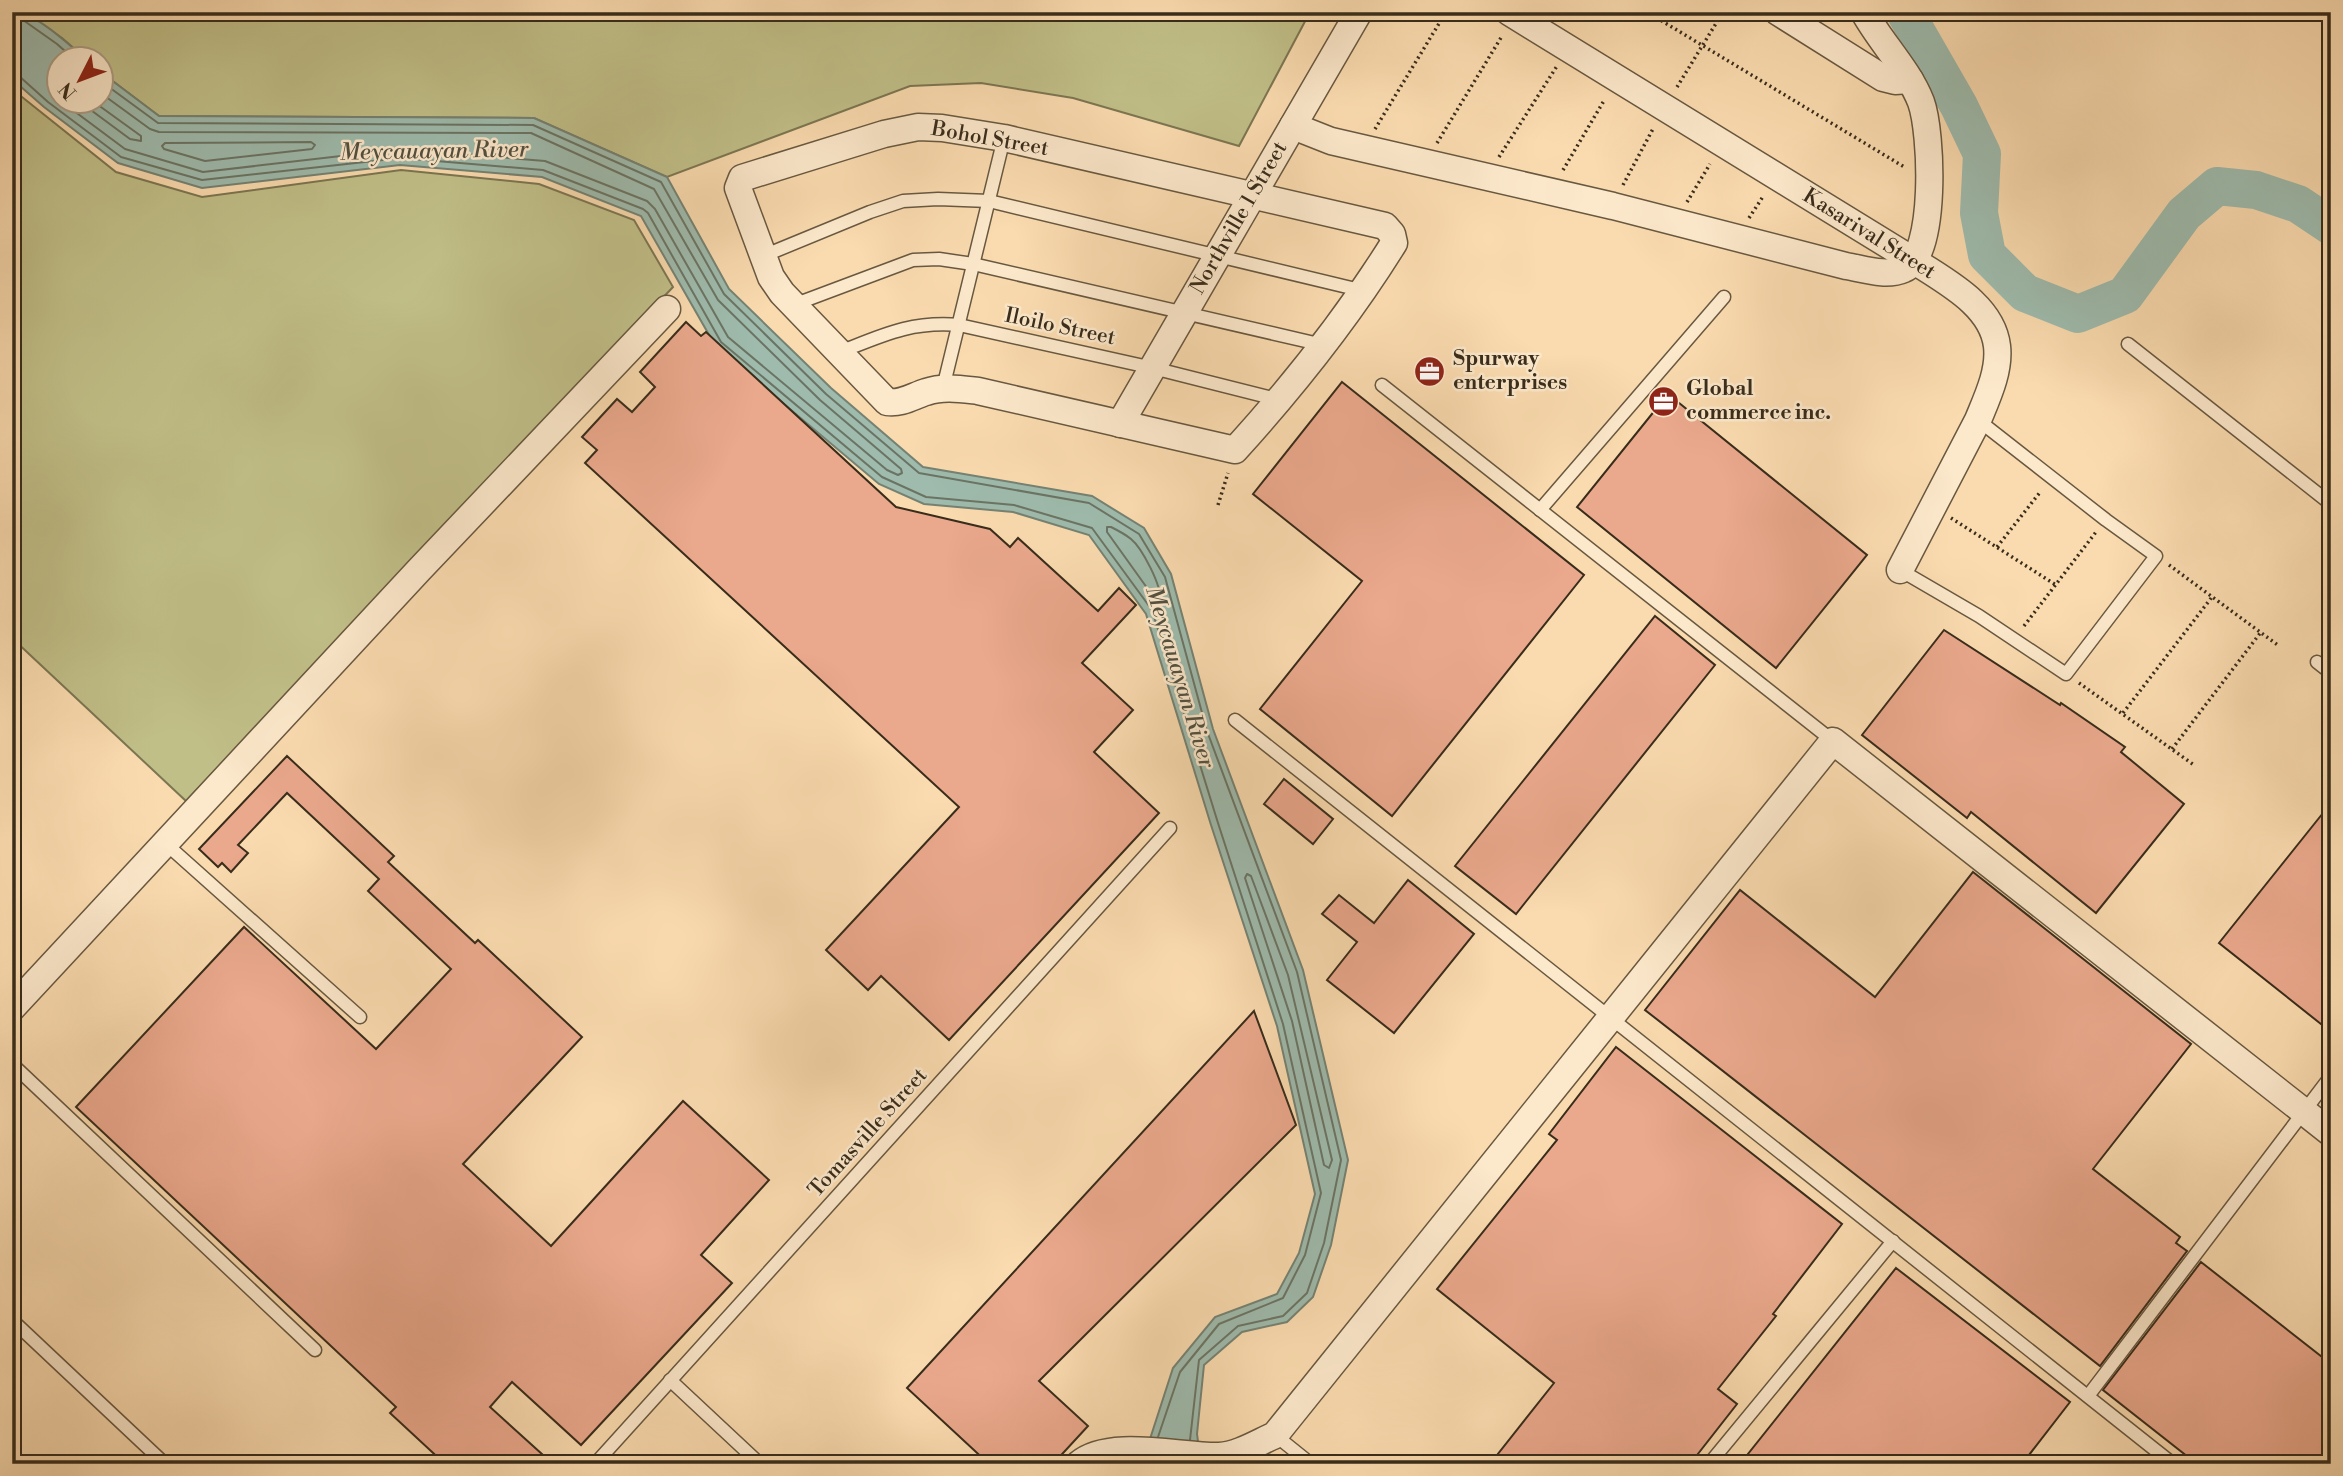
<svg xmlns="http://www.w3.org/2000/svg" width="2343" height="1476" font-family="'Libre Bodoni',serif">
	<style>
		.green { fill: #c1bf88; stroke: #7c7652; stroke-width: 2 }
		.water { fill: #9ebbad; stroke: #758273; stroke-width: 2 }
		.lines { fill: none; stroke-linecap: round; stroke-linejoin: round }
		.shore { stroke: #6b7464; stroke-width: 2 }
		.river { stroke: #9ebbad; stroke-width: 38 }
		.building { fill: #eaa88c; stroke: #382c1b; stroke-width: 2 }
		.service-casing { stroke: #685840; stroke-width: 15 }
		.minor-casing { stroke: #685840; stroke-width: 29 }
		.path { stroke: #382c1b; stroke-width: 3.5; stroke-dasharray: 2 3.5; stroke-linecap: butt }
		.service { stroke: #fce8cb; stroke-width: 12 }
		.minor { stroke: #fce8cb; stroke-width: 26 }
		.labels { text-anchor: middle; dominant-baseline: central; stroke-width: 5; stroke-linejoin: round; paint-order: stroke }
		.street-label { font-size: 21px; fill: #382c1b; stroke: #fce8cb }
		.poi-label { font-size: 21px; font-weight: bold; fill: #382c1b; stroke: #fce8cb; text-anchor: start }
		.water-label { font-size: 23px; font-style: italic; fill: #525040; stroke: #fce8cb }
	</style>
	<rect width="100%" height="100%" fill="#fadbaf"/>
	<filter id="stains"><feTurbulence type="fractalNoise" baseFrequency=".00286" numOctaves="4"/><feColorMatrix values="0 0 0 0 .2 0 0 0 0 .09 0 0 0 0 .02 0 0 0 .5 -.17"/></filter>
	<radialGradient id="worn" r=".72"><stop offset=".6" stop-color="#630" stop-opacity="0"/><stop offset="1" stop-color="#630" stop-opacity=".3"/></radialGradient>
	<!-- green -->
	<g class="green">
		<polygon points="23,12 1310,12 1239,146 1073,98 981,83 910,86 667,177 534,118 159,116 102,73 102,60 86,59 62,38"/>
		<polygon points="12,89 116,172 202,197 401,170 539,184 634,220 673,287 186,801 12,638"/>
	</g>
	<!-- water -->
	<path class="water" d="M12,12c24,0 56,32 74,47l-26,1v42h42v-29l57,43 375,2 133,59 62,112 102,99 92,79 169,29 52,32 27,46 42,155 90,241 45,190 -17,85 -18,52 -26,25 -45,10 -38,33 -7,69 4,30 -51,-25 23,-71 42,-51 62,-23 22,-41 16,-59 -38,-168 -66,-201 -65,-211 -57,-79 -76,-23 -89,-8 -45,-20 -163,-137 -75,-131 -99,-39 -142,-12 -198,23 -84,-25 -74,-56 -32,-28z"/>
	<g class="lines">
		<!-- shore -->
		<g class="shore">
			<polyline points="20,12 23,20 57,44 75,60"/>
			<polyline points="12,75 19,76 48,102 121,157 202,180 401,158 543,170 643,209 648,213 721,342 882,477 926,497 1014,505 1092,528 1152,610 1218,823 1283,1024 1321,1193 1305,1255 1283,1298 1219,1324 1180,1372 1158,1437"/>
			<polyline points="102,82 158,123 533,125 661,182 724,294 826,394 919,473 1089,503 1139,534 1165,577 1207,731 1297,972 1341,1160 1324,1243 1307,1293 1283,1316 1238,1326 1199,1360 1190,1440"/>
			<polyline points="62,102 125,149 203,172 402,149 545,161 647,201 655,209 728,337 887,470 898,475 902,473 901,469 820,400 718,300 654,189 531,133 159,132 150,129 102,94"/>
			<polyline points="80,102 130,139 141,141 141,136 94,102"/>
			<polygon points="311,142 315,145 312,149 205,161 164,149 162,146 165,143"/>
			<path d="M1107,527h4c6,3 14,7 20,12 11,9 31,47 29,61l-5,-1 -48,-67z"/>
			<polygon points="1247,874 1251,876 1288,975 1332,1160 1329,1168 1324,1165 1292,1021 1245,878"/>
		</g>
		<!-- river -->
		<polyline class="river" points="1905,12 1959,106 1982,154 1979,213 1987,255 2025,293 2078,314 2125,295 2184,214 2217,186 2256,190 2298,204 2331,226"/>
	</g>
	<!-- building -->
	<g class="building">
		<polygon points="686,322 701,336 706,332 896,507 990,529 1010,547 1018,538 1098,611 1119,588 1136,605 1082,663 1133,710 1094,752 1159,813 949,1040 881,976 868,990 826,950 959,807 585,463 597,450 582,437 617,399 632,412 655,387 640,372"/>
		<polygon points="1342,382 1584,575 1392,816 1260,709 1362,581 1253,494"/>
		<polygon points="1668,394 1867,555 1776,668 1577,507"/>
		<polygon points="1655,616 1715,665 1516,914 1455,866"/>
		<polygon points="1944,630 2060,705 2061,703 2125,747 2121,752 2184,804 2096,913 1971,812 1967,818 1862,735"/>
		<polygon points="287,756 394,856 388,862 475,943 478,940 582,1037 463,1164 551,1246 683,1101 769,1180 701,1255 732,1283 581,1445 512,1382 490,1407 553,1464 445,1464 390,1413 396,1407 76,1107 244,927 376,1049 451,969 368,891 379,879 287,793 238,845 248,853 231,872 222,863 218,867 199,849"/>
		<polygon points="1284,779 1333,819 1313,844 1264,804"/>
		<polygon points="2331,803 2331,1032 2219,943"/>
		<polygon points="1973,872 2191,1044 2093,1169 2180,1237 2176,1243 2187,1251 2100,1366 1645,1010 1740,890 1875,997"/>
		<polygon points="1408,880 1474,934 1394,1033 1327,980 1357,942 1322,914 1339,895 1374,923"/>
		<polygon points="1254,1011 1296,1125 1039,1381 1088,1426 1053,1464 989,1464 907,1388"/>
		<polygon points="1616,1047 1842,1224 1773,1314 1776,1316 1718,1389 1737,1404 1690,1464 1490,1464 1554,1383 1437,1289 1557,1140 1549,1134"/>
		<polygon points="2201,1262 2331,1364 2331,1445 2316,1464 2197,1464 2103,1390"/>
		<polygon points="1896,1268 2070,1402 2022,1464 1740,1464"/>
	</g>
	<g class="lines">
		<defs>
			<g id="service">
				<polyline points="763,256 870,212 903,201 938,199 989,201 1364,291"/>
				<polyline points="793,305 913,260 939,259 973,264 1323,345"/>
				<polyline points="2128,344 2331,504"/>
				<path d="M840,352c43,-17 71,-31 119,-27l194,43 127,32"/>
				<polyline points="1382,385 1833,741"/>
				<polyline points="943,388 1004,138"/>
				<polyline points="1540,510 1724,297"/>
				<polyline points="1900,570 1979,616 2066,674 2156,556 2106,520 1978,420"/>
				<polyline points="2317,662 2331,673"/>
				<polyline points="1235,720 2173,1464"/>
				<polyline points="165,843 360,1017"/>
				<polyline points="12,1064 315,1350"/>
				<polyline points="12,1320 165,1464"/>
				<polyline points="670,1380 760,1464"/>
				<polyline points="2088,1396 2331,1076"/>
				<polyline points="1275,1435 1311,1464"/>
				<polyline points="595,1464 1170,828"/>
				<polyline points="1709,1464 1893,1241"/>
			</g>
			<g id="minor">
				<path d="M1509,12l407,250c30,20 76,43 81,84 3,25 -10,52 -19,74l-78,150"/>
				<polyline points="1778,12 1883,78 1895,81 1910,80"/>
				<path d="M1293,126l38,15 282,65 233,60c18,3 40,11 58,3 33,-13 28,-137 17,-167 -13,-33 -40,-59 -57,-90"/>
				<path d="M918,127l24,1 62,10 381,88 7,8 2,9c-46,74 -100,142 -159,207l-257,-59c-17,-2 -35,-5 -52,1 -13,4 -24,12 -39,10l-105,-109 -11,-16 -33,-89 4,-10 142,-44z"/>
				<polyline points="1120,424 1359,12"/>
				<polyline points="12,1008 419,570 667,309"/>
				<path d="M1079,1464c30,-26 102,-7 140,-8 19,-1 38,-13 56,-21l558,-694 498,392"/>
			</g>
		</defs>
		<!-- service casing -->
		<use href="#service" class="service-casing"/>
		<!-- minor casing -->
		<use href="#minor" class="minor-casing"/>
		<!-- path -->
		<g class="path">
			<polyline points="1647,12 1906,168"/>
			<polyline points="1677,87 1723,12"/>
			<polyline points="1375,129 1446,12"/>
			<polyline points="1437,143 1502,36"/>
			<polyline points="1499,157 1557,66"/>
			<polyline points="1563,170 1605,99"/>
			<polyline points="1623,185 1654,127"/>
			<polyline points="1687,202 1710,164"/>
			<polyline points="1749,218 1764,195"/>
			<polyline points="1218,505 1228,473"/>
			<polyline points="1951,518 2056,585"/>
			<polyline points="1997,547 2041,491"/>
			<polyline points="2169,565 2279,646"/>
			<polyline points="2024,626 2096,532"/>
			<polyline points="2079,683 2194,765"/>
			<polyline points="2123,713 2212,597"/>
			<polyline points="2172,749 2261,632"/>
		</g>
		<!-- service -->
		<use href="#service" class="service"/>
		<!-- minor -->
		<use href="#minor" class="minor"/>
	</g>
	<!-- icons -->
	<defs>
		<symbol id="office-disc" viewBox="-11 -11 22 22"><circle r="9.5" fill="#8f2418" stroke="#fce8cb"/><path d="M-6-3h4V-5.5h4V-3h4V5H-6ZM-1-4.5V-3h2v-1.5ZM-6 0V1H6V0Z" fill="#fff"/></symbol>
	</defs>
	<g fill-rule="evenodd">
		<use href="#office-disc" x="1412" y="354" width="35" height="35"/>
		<use href="#office-disc" x="1646" y="384" width="35" height="35"/>
	</g>
	<g class="labels">
		<!-- street labels -->
		<g class="street-label">
			<text transform="translate(990 139) rotate(10)">Bohol Street</text>
			<text transform="translate(1239 218) rotate(-60)">Northville 1 Street</text>
			<text transform="translate(1869 234) rotate(32)">Kasarival Street</text>
			<text transform="translate(1060 327) rotate(12)">Iloilo Street</text>
			<text transform="translate(868 1133) rotate(-48)">Tomasville Street</text>
		</g>
		<!-- poi labels -->
		<g class="poi-label">
			<text x="1453" y="359">Spurway<tspan x="1453" dy="24">enterprises</tspan></text>
			<text x="1686" y="389">Global<tspan x="1686" dy="24">commerce inc.</tspan></text>
		</g>
		<!-- water labels -->
		<g class="water-label">
			<text transform="translate(434 151) rotate(-1)">Meycauayan River</text>
			<text transform="translate(1180 677) rotate(73)">Meycauayan River</text>
		</g>
	</g>
	<!-- margin -->
	<rect width="2343" height="1476" fill="none" stroke="#fadbaf" stroke-width="42"/>
	<rect x="14" y="14" width="2315" height="1448" fill="none" stroke="#382c1b" stroke-width="3.5"/>
	<rect x="21" y="21" width="2301" height="1434" fill="none" stroke="#382c1b" stroke-width="2"/>
	<!-- north arrow -->
	<g transform="translate(80 80) rotate(228)"><circle r="33" fill="#fce8cb" stroke="#ae9d85" stroke-width="2"/>
	<path d="M0-5L12 26L0 18L-12 26Z" fill="#8f2418"/>
	<text y="-10" font-size="19" font-weight="bold" text-anchor="middle" fill="#382c1b">N</text>
	</g>
	<rect width="100%" height="100%" filter="url(#stains)"/>
	<rect width="100%" height="100%" fill="url(#worn)"/>
</svg>
